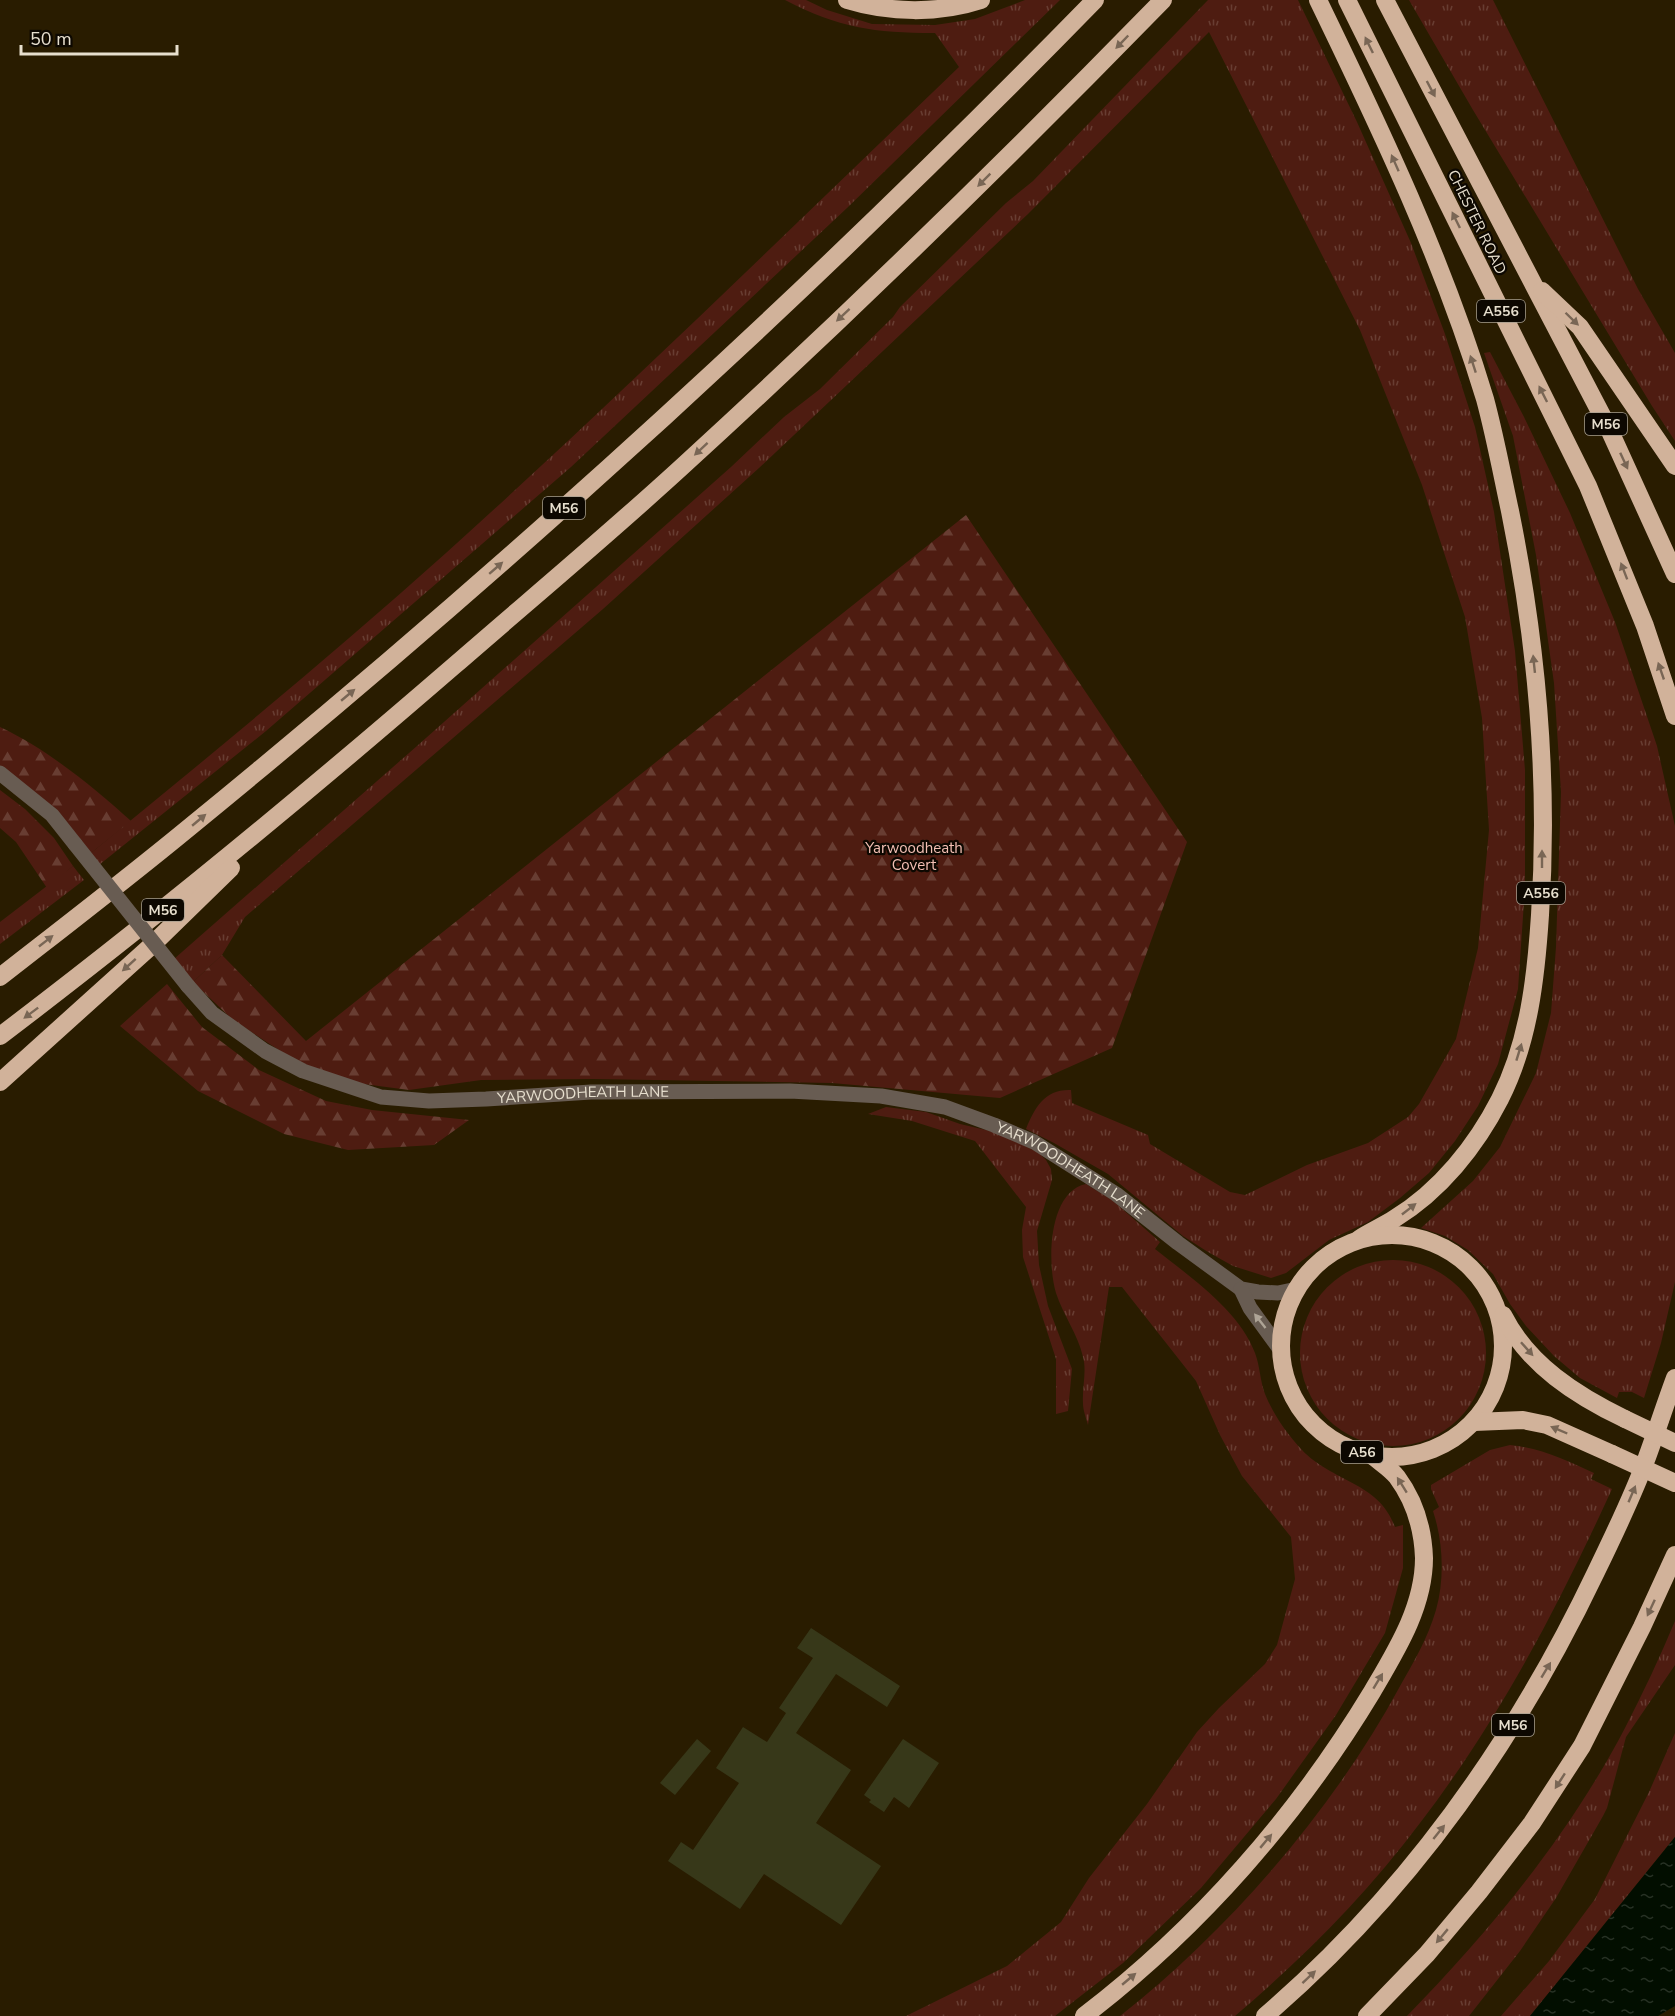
<svg xmlns="http://www.w3.org/2000/svg" width="1675" height="2016" font-family="'Nunito Sans',sans-serif">
	<style>
		.grass { fill: url(#grass-tufts) }
		.forest { fill: url(#forest-firs) }
		.water { fill: url(#water-ripples) }
		.building { fill: #373819 }
		.lines { fill: none; stroke-linecap: round; stroke-linejoin: round }
		.minor { stroke: #685c52; stroke-width: 15 }
		.highway { stroke: #d1b29a; stroke-width: 18 }
		.minor-bridge { stroke: #685c52; stroke-width: 15 }
		.highway-bridge { stroke: #d1b29a; stroke-width: 18 }
		.oneway { fill: #796655 }
		.oneway2 { fill: #aea496 }
		.labels { text-anchor: middle; dominant-baseline: central; stroke-width: 4.5; stroke-linejoin: round; paint-order: stroke }
		.shield { fill: #0d0801; stroke: #a69e90; stroke-width: 1.5 }
		.shield-label { font-size: 14px; font-weight: bold; fill: #e7dfce }
		.street-label { font-size: 15px; fill: #e7dfce; stroke: #0d0801 }
		.park-label { font-size: 15px; fill: #f3bfb3; stroke: #0d0801 }
	</style>
	<defs>
		<pattern id="grass-tufts" width="24" height="20" patternUnits="userSpaceOnUse" patternTransform="scale(1.5)"><rect width="24" height="20" fill="#4e1c11"/><path d="M3 7l-1-3M5 7V3M7 7l1-3M15 17l-1-3M17 17v-4M19 17l1-3" fill="none" stroke="#683d32"/></pattern>
		<pattern id="forest-firs" width="22" height="20" patternUnits="userSpaceOnUse" patternTransform="scale(1.5)"><rect width="22" height="20" fill="#4e1c11"/><path d="M5 1l3.5 6h-7zM16 11l3.5 6h-7z" fill="#683d32"/></pattern>
		<pattern id="water-ripples" width="26" height="14" patternUnits="userSpaceOnUse" patternTransform="scale(1.5)"><rect width="26" height="14" fill="#020e00"/><path d="M2 4q2-2 4 0t4 0M15 11q2-2 4 0t4 0" fill="none" stroke="#273124"/></pattern>
	</defs>
	<rect width="100%" height="100%" fill="#291c00"/>
	<!-- grass -->
	<g class="grass">
		<path d="M785,0h21l21,10 45,14 63,1 40,-6 50,-19h35l-213,208 -276,259 -305,264 -167,134 -8,-12c120,-98 240,-197 355,-300 175,-158 343,-323 513,-486l-24,-34c-61,0 -96,-5 -150,-33z"/>
		<path d="M1208,0h90l59,122 54,121 34,91 30,93 19,85 21,139 10,119v117l-7,102 -20,75 -20,42 -23,35 -26,32 -29,25 -32,24 -39,18 -43,33 -15,5 -38,-12 -25,-14 -25,-16 -75,-62 -54,-31 -28,-14c9,-22 19,-40 45,-39l1,13 76,32 2,9 80,48 15,3 62,-30 61,-22 40,-26 11,-13 37,-65 22,-91 11,-118 -7,-112 -17,-101 -43,-132 -62,-155 -151,-298 -181,182 -269,254 -156,141 -358,308 -23,38 -29,27 -19,-23 243,-213 314,-279 53,-50 36,-28 73,-72 7,-10 106,-104 27,-22z"/>
		<polygon points="1409,0 1493,0 1638,289 1675,353 1675,441 1652,406 1473,110"/>
		<polygon points="1490,352 1524,417 1570,513 1615,622 1657,746 1675,826 1675,1282 1661,1343 1644,1398 1632,1392 1619,1392 1617,1398 1580,1378 1554,1356 1526,1326 1510,1304 1493,1274 1468,1250 1445,1236 1421,1228 1473,1181 1500,1147 1536,1073 1551,1013 1556,947 1561,792 1554,683 1536,555 1513,436 1484,353"/>
		<polygon points="73,866 84,880 0,944 0,922"/>
		<polygon points="886,1107 926,1112 960,1124 999,1133 1039,1153 1046,1160 1051,1169 1052,1180 1037,1231 1039,1265 1048,1306 1072,1369 1068,1411 1056,1414 1056,1359 1023,1257 1022,1230 1026,1207 975,1141 912,1121 868,1114"/>
		<path d="M1086,1184l26,16 48,42 -5,7c35,28 84,61 100,104 5,13 5,28 10,41 8,20 22,40 37,56 30,32 77,32 93,77l8,-2v43l-18,65 -49,82 -60,84 -75,89 -78,75 -68,53h-149l101,-50 54,-44 28,-44 58,-74 50,-72 22,-24 46,-44 12,-19 18,-66 -4,-42 -49,-61 -22,-41 -24,-54 -74,-94h-13l-21,138c-2,-7 -5,-15 -5,-22 -1,-15 4,-32 0,-46 -5,-23 -20,-42 -27,-64 -9,-30 -8,-101 30,-109z"/>
		<circle cx="1393" cy="1353" r="93"/>
		<path d="M1510,1445c31,3 56,15 84,28l-3,6 21,10c-54,118 -113,231 -192,334 -54,72 -117,135 -185,193h-115c109,-86 213,-206 279,-328 14,-25 29,-50 37,-78 9,-32 7,-69 -3,-99l6,-4 -8,-18v-4l59,-35z"/>
		<path d="M1675,1621v44l-49,72 -19,71 -4,8 -47,82 -36,53 -51,65h-62c84,-86 162,-181 218,-288 18,-35 35,-71 50,-107z"/>
		<polygon points="1675,1733 1675,1837 1530,2016 1501,2016 1549,1961 1595,1899 1649,1792"/>
	</g>
	<!-- forest -->
	<g class="forest">
		<polygon points="966,515 1187,842 1112,1048 1000,1098 832,1083 593,1079 481,1080 409,1090 356,1083 300,1064 233,1020 193,982 222,955 306,1041"/>
		<path d="M0,727c47,22 92,59 131,94l-40,32 -91,-87z"/>
		<polygon points="0,790 25,809 54,838 73,866 47,888 16,842 0,828"/>
		<polygon points="167,984 202,1027 259,1070 326,1101 372,1110 469,1120 434,1145 348,1150 284,1134 198,1091 120,1026"/>
	</g>
	<!-- water -->
	<polygon class="water" points="1675,1837 1675,2006 1658,2016 1530,2016"/>
	<!-- building -->
	<g class="building">
		<polygon points="811,1628 900,1686 887,1707 836,1674 796,1733 851,1770 816,1823 881,1866 841,1925 764,1874 740,1909 668,1861 681,1842 693,1850 739,1783 716,1768 743,1727 767,1742 786,1713 779,1708 813,1658 797,1648"/>
		<polygon points="697,1739 711,1751 675,1795 660,1783"/>
		<polygon points="903,1739 939,1763 909,1808 894,1797 884,1812 869,1802 871,1800 864,1795"/>
	</g>
	<g class="lines">
		<!-- minor -->
		<g class="minor">
			<polyline points="0,773 52,815 75,844"/>
			<path id="s1" d="M188,986l24,27 53,38 38,20 78,26 48,4 57,-2 105,-7 199,-1 91,5 64,11 49,18 40,17 82,52 62,49 63,46 17,3 20,1 19,-4"/>
			<polyline points="1241,1289 1250,1308 1282,1352"/>
		</g>
		<!-- highway -->
		<g class="highway">
			<path d="M847,0c42,13 92,14 134,0"/>
			<path d="M1318,0c63,130 125,260 167,399 10,37 17,75 25,112 27,133 39,269 30,404 -4,62 -11,127 -40,184 -24,47 -60,92 -106,120 -11,7 -24,13 -35,20"/>
			<polyline points="1347,0 1588,486 1645,626 1675,716"/>
			<polyline points="1385,0 1609,429 1675,574"/>
			<polyline points="1542,291 1580,327 1675,466"/>
			<path d="M0,977c64,-50 128,-99 191,-151 316,-258 619,-534 904,-826"/>
			<path d="M0,1036c156,-118 307,-243 455,-371 77,-67 155,-132 230,-201 164,-150 323,-305 478,-464"/>
			<polyline points="0,1082 151,946 231,868"/>
			<circle cx="1392" cy="1346" r="111"/>
			<path d="M1503,1315c25,50 74,81 122,104"/>
			<polyline points="1474,1422 1523,1420 1547,1425 1612,1454"/>
			<path d="M1084,2016c115,-88 213,-200 288,-324 24,-41 52,-85 52,-134 -1,-29 -10,-58 -27,-81 -6,-8 -16,-14 -24,-21"/>
			<path d="M1265,2016c142,-122 251,-276 331,-444 18,-37 36,-74 50,-112 10,-27 19,-55 29,-82"/>
			<polyline points="1367,2016 1427,1954 1479,1892 1532,1823 1582,1746 1642,1627 1675,1555"/>
		</g>
		<!-- minor-bridge -->
		<polyline class="minor-bridge" points="75,844 188,986"/>
		<!-- highway-bridge -->
		<g class="highway-bridge">
			<polyline points="1625,1419 1675,1443"/>
			<polyline points="1612,1454 1675,1483"/>
		</g>
	</g>
	<!-- one-way arrows -->
	<defs><path id="oneway-solid" d="M-6-.8H1V-3.2L6.5 0L1 3.2V.8H-6Z" transform="scale(1.5)"/></defs>
	<g class="oneway">
		<use href="#oneway-solid" transform="translate(1122 42) rotate(134)"/>
		<use href="#oneway-solid" transform="translate(1369 45) rotate(-116)"/>
		<use href="#oneway-solid" transform="translate(1431 89) rotate(62)"/>
		<use href="#oneway-solid" transform="translate(1395 163) rotate(-114)"/>
		<use href="#oneway-solid" transform="translate(984 180) rotate(135)"/>
		<use href="#oneway-solid" transform="translate(1456 220) rotate(-116)"/>
		<use href="#oneway-solid" transform="translate(843 315) rotate(137)"/>
		<use href="#oneway-solid" transform="translate(1572 319) rotate(44)"/>
		<use href="#oneway-solid" transform="translate(1473 364) rotate(-108)"/>
		<use href="#oneway-solid" transform="translate(1543 394) rotate(-117)"/>
		<use href="#oneway-solid" transform="translate(701 449) rotate(137)"/>
		<use href="#oneway-solid" transform="translate(1624 461) rotate(65)"/>
		<use href="#oneway-solid" transform="translate(496 568) rotate(-41)"/>
		<use href="#oneway-solid" transform="translate(1624 571) rotate(-111)"/>
		<use href="#oneway-solid" transform="translate(1534 664) rotate(-96)"/>
		<use href="#oneway-solid" transform="translate(1661 671) rotate(-109)"/>
		<use href="#oneway-solid" transform="translate(348 695) rotate(-40)"/>
		<use href="#oneway-solid" transform="translate(199 820) rotate(-40)"/>
		<use href="#oneway-solid" transform="translate(1542 859) rotate(-90)"/>
		<use href="#oneway-solid" transform="translate(46 941) rotate(-38)"/>
		<use href="#oneway-solid" transform="translate(129 965) rotate(138)"/>
		<use href="#oneway-solid" transform="translate(31 1013) rotate(143)"/>
		<use href="#oneway-solid" transform="translate(1519 1052) rotate(-73)"/>
		<use href="#oneway-solid" transform="translate(1409 1209) rotate(-38)"/>
		<use href="#oneway-solid" transform="translate(1527 1349) rotate(48)"/>
		<use href="#oneway-solid" transform="translate(1559 1430) rotate(-157)"/>
		<use href="#oneway-solid" transform="translate(1402 1485) rotate(-122)"/>
		<use href="#oneway-solid" transform="translate(1632 1494) rotate(-67)"/>
		<use href="#oneway-solid" transform="translate(1651 1608) rotate(115)"/>
		<use href="#oneway-solid" transform="translate(1546 1670) rotate(-59)"/>
		<use href="#oneway-solid" transform="translate(1378 1681) rotate(-59)"/>
		<use href="#oneway-solid" transform="translate(1560 1781) rotate(123)"/>
		<use href="#oneway-solid" transform="translate(1439 1832) rotate(-51)"/>
		<use href="#oneway-solid" transform="translate(1266 1841) rotate(-50)"/>
		<use href="#oneway-solid" transform="translate(1442 1936) rotate(130)"/>
		<use href="#oneway-solid" transform="translate(1309 1977) rotate(-43)"/>
		<use href="#oneway-solid" transform="translate(1129 1979) rotate(-40)"/>
	</g>
	<use class="oneway2" href="#oneway-solid" transform="translate(1260 1321) rotate(-128)"/>
	<g class="labels">
		<!-- shield labels -->
		<g class="shield">
			<rect x="1477" y="300" width="48" height="22" rx="4.5"/>
			<rect x="1585" y="413" width="42" height="22" rx="4.5"/>
			<rect x="543" y="497" width="42" height="22" rx="4.5"/>
			<rect x="1517" y="882" width="48" height="22" rx="4.5"/>
			<rect x="142" y="899" width="42" height="22" rx="4.5"/>
			<rect x="1341" y="1441" width="42" height="22" rx="4.5"/>
			<rect x="1492" y="1714" width="42" height="22" rx="4.5"/>
		</g>
		<g class="shield-label">
			<text x="1501" y="311">A556</text>
			<text x="1606" y="424">M56</text>
			<text x="564" y="508">M56</text>
			<text x="1541" y="893">A556</text>
			<text x="163" y="910">M56</text>
			<text x="1362" y="1452">A56</text>
			<text x="1513" y="1725">M56</text>
		</g>
		<!-- street labels -->
		<g class="street-label">
			<text transform="translate(1477 222) rotate(64)">CHESTER ROAD</text>
			<text stroke="none"><textPath href="#s1" startOffset="429">YARWOODHEATH LANE</textPath></text>
			<text stroke="none"><textPath href="#s1" startOffset="933">YARWOODHEATH LANE</textPath></text>
		</g>
		<!-- park labels -->
		<g class="park-label">
			<text x="914" y="848">Yarwoodheath<tspan x="914" dy="17">Covert</tspan></text>
		</g>
	</g>
	<!-- scale -->
	<path d="M21 45v9h156v-9" fill="none" stroke="#e7dfce" stroke-width="3"/>
	<text x="30" y="45" font-size="18" fill="#e7dfce" stroke="#0d0801" stroke-width="4.5" paint-order="stroke">50 m</text>
</svg>
